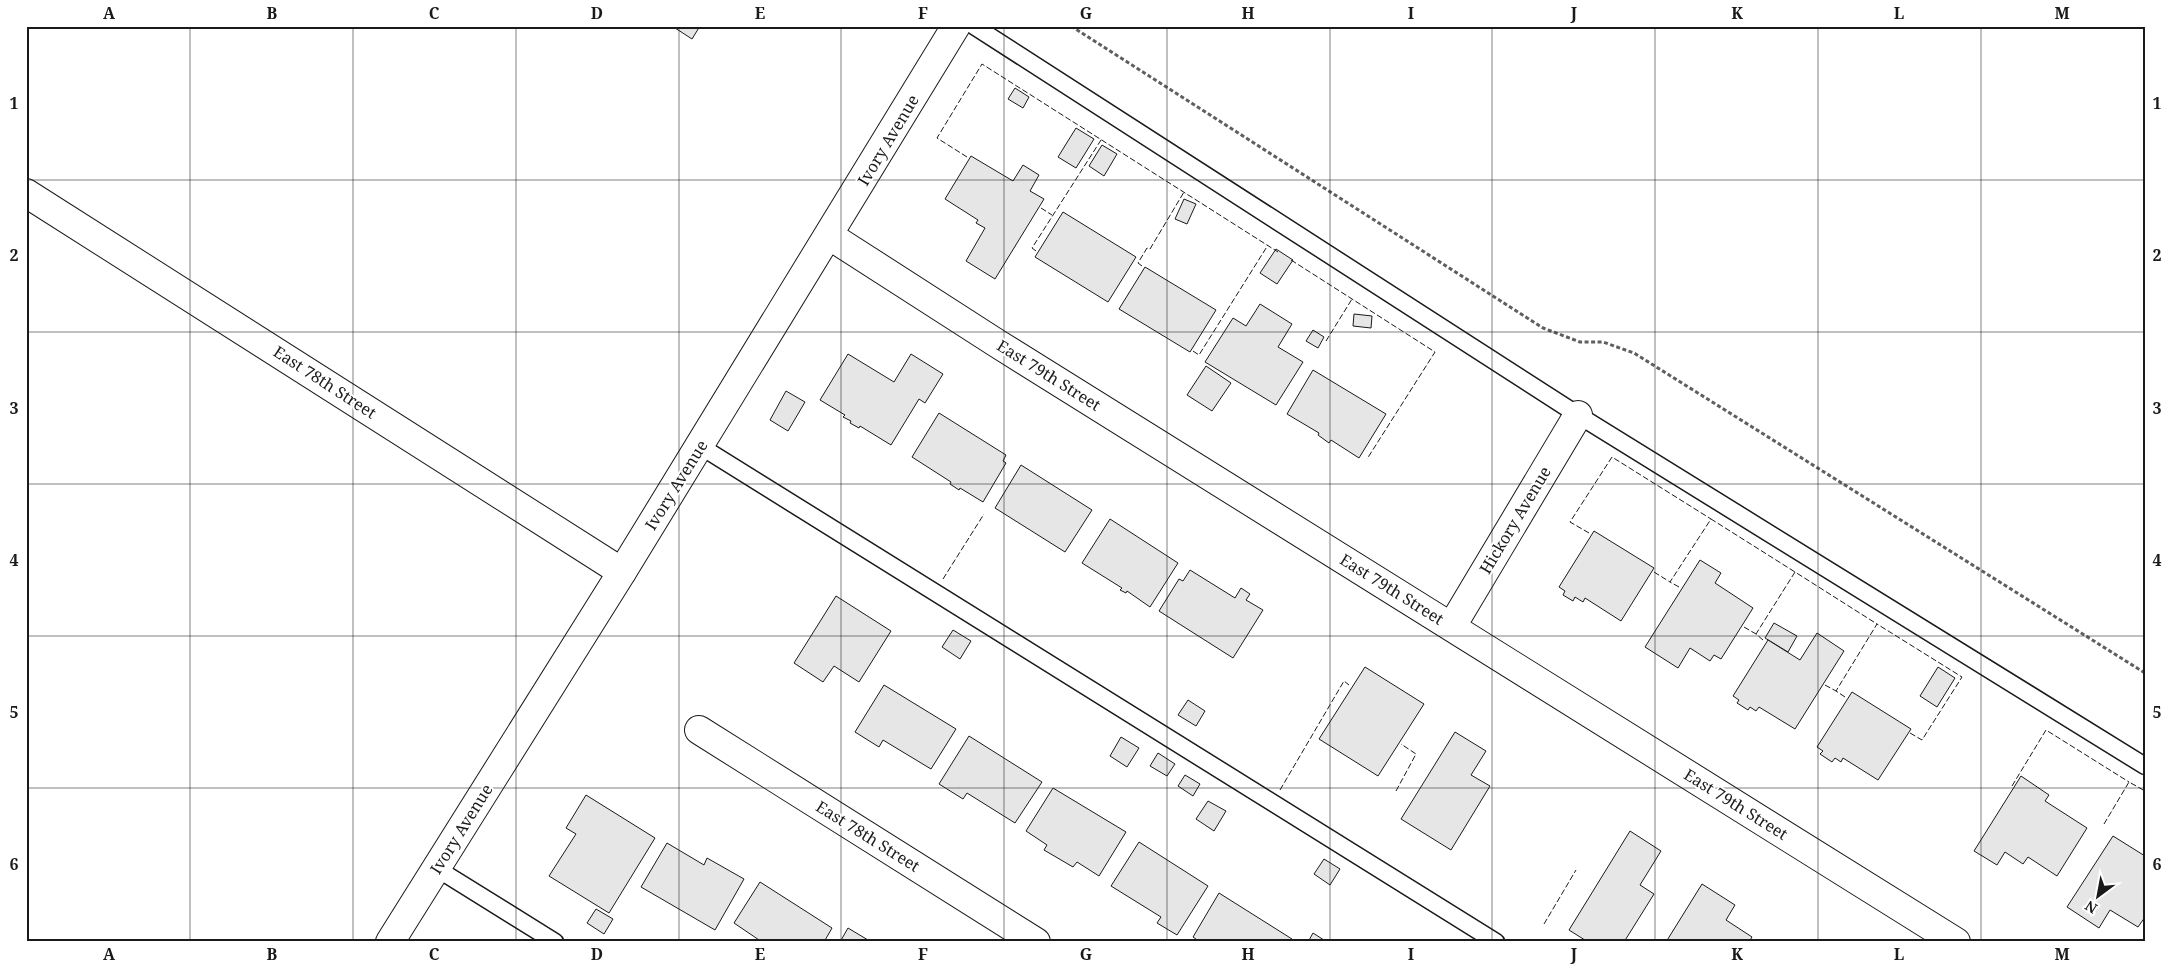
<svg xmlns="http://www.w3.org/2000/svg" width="2171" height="968" font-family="'Noto Serif',serif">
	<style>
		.building { fill: #e6e6e6; stroke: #1a1a1a }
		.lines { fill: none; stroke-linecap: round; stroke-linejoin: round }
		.service-casing { stroke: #1a1a1a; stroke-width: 19 }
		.minor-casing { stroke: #1a1a1a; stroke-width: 30 }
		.path { stroke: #5f5f5f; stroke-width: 3; stroke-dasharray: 4 2.5; stroke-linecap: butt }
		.service { stroke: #fff; stroke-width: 16 }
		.minor { stroke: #fff; stroke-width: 28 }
		.fence { stroke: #1a1a1a; stroke-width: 1; stroke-dasharray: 6 2.5; stroke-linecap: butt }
		.grid { fill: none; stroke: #1a1a1a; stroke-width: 1; stroke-opacity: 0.55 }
		.labels { text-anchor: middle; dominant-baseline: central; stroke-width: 4; stroke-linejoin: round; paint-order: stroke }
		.street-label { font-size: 16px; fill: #1a1a1a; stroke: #fff }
		.neatline { fill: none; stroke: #1a1a1a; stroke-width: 2 }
		.grid-label { font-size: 16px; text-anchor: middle; font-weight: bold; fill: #1a1a1a }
	</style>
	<rect width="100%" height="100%" fill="#fff"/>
	<!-- building -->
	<g class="building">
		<polygon points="672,26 700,26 692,39"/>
		<polygon points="1015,88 1029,97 1023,108 1008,99"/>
		<polygon points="1076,128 1094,139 1076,168 1058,157"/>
		<polygon points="1102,145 1117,154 1104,176 1089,166"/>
		<polygon points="971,156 1013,181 1023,165 1039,175 1030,191 1044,199 995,279 966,261 985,228 976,223 978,220 945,199"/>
		<polygon points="1184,199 1196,204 1187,224 1175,219"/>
		<polygon points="1063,212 1136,257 1108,302 1035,257"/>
		<polygon points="1276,249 1293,260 1277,284 1260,273"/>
		<polygon points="1145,267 1216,310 1190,352 1119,309"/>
		<polygon points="1260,304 1292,324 1278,347 1303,362 1276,405 1205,362 1233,318 1246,326"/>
		<polygon points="1354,314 1372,316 1371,328 1353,326"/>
		<polygon points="1313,330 1324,337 1318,348 1306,341"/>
		<polygon points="848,354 894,382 911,354 943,374 925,403 919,399 891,445 860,426 859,428 850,423 851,421 843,417 845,415 820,400"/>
		<polygon points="1206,366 1231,383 1212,411 1187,395"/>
		<polygon points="1313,370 1386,414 1359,458 1331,440 1329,443 1318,435 1319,433 1287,414"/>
		<polygon points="786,391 805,402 788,431 770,420"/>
		<polygon points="939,413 1006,455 1003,461 1006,463 983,502 960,488 959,490 950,484 951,482 912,457"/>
		<polygon points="1021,465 1092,510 1065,552 995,508"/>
		<polygon points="1110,519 1178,563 1150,607 1127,591 1126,593 1120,590 1122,588 1082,563"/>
		<polygon points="1594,531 1654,568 1621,621 1585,598 1583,602 1575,597 1573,601 1563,595 1565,591 1559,587"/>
		<polygon points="1700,560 1721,573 1715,583 1753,608 1721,659 1714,655 1710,661 1690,648 1678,668 1645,647"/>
		<polygon points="1190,570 1235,598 1241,588 1250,594 1246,600 1263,610 1233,658 1159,611 1179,579 1183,581"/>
		<polygon points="836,596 891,631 859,682 834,666 823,682 794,663"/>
		<polygon points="1774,623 1797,636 1788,652 1765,638"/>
		<polygon points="953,630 971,641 960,659 942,647"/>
		<polygon points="1817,633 1844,651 1795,729 1759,707 1756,711 1750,707 1748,710 1737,703 1739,700 1733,696 1768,640 1800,660"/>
		<polygon points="1365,667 1424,704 1378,776 1319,739"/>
		<polygon points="1938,667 1955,678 1937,707 1920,696"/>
		<polygon points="884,685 956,729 931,769 883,740 879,747 855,732"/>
		<polygon points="1852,692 1911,729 1878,780 1843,758 1841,762 1835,758 1832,762 1820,754 1823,751 1817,747"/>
		<polygon points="1188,700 1205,711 1196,726 1178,715"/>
		<polygon points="1455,732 1486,751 1471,775 1490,786 1451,850 1401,819"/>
		<polygon points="969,736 1042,782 1015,823 967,793 963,799 939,784"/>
		<polygon points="1121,737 1139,748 1127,767 1110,756"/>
		<polygon points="1158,753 1175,764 1167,776 1150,766"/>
		<polygon points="1185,775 1200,784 1193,796 1178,786"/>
		<polygon points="2021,776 2049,795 2045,801 2087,828 2057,876 2028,857 2023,864 2005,852 1997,865 1974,851"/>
		<polygon points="1053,788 1126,832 1099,876 1077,862 1073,867 1044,850 1047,845 1026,831"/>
		<polygon points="586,795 655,838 609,913 549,876 576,834 566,828"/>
		<polygon points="1208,801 1226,811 1214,831 1196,819"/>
		<polygon points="1630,831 1661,851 1640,885 1654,894 1624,942 1588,942 1569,930"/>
		<polygon points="2113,836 2145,856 2145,917 2138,927 2110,910 2099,928 2067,907"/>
		<polygon points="1139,842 1208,886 1177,935 1157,923 1161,917 1111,886"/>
		<polygon points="667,843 704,865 707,858 744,879 715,930 641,887"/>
		<polygon points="1324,859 1340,869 1330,885 1314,874"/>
		<polygon points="760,882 832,928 824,942 762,942 734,923"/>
		<polygon points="1702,884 1735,905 1726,920 1752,937 1749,942 1666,942"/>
		<polygon points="1219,893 1292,939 1291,942 1200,942 1193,937"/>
		<polygon points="596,909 613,919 604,934 587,923"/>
		<polygon points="848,928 868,940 868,942 840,942"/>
		<polygon points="1313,933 1327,942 1308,942"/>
	</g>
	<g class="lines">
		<defs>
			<g id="service">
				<polyline points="974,26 1578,415 2145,766"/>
				<polyline points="700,446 1496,942"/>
				<polyline points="436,868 555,942"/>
			</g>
			<g id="minor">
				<polyline points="26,193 622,572"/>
				<polyline points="830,236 998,344 1956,942"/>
				<polyline points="1452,626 1578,415"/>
				<polyline points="699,730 1036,942"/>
				<polyline points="390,942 622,572 956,26"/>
			</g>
		</defs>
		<!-- service casing -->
		<use href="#service" class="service-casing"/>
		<!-- minor casing -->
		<use href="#minor" class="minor-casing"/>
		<!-- path -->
		<polyline class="path" points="1071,26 1543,328 1580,342 1603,342 1634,353 2145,673"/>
		<!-- service -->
		<use href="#service" class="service"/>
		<!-- minor -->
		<use href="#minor" class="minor"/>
		<!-- fence -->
		<g class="fence">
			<polyline points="967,157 937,138 982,64 1278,252"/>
			<polyline points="1041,208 1052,215"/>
			<polyline points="1036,251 1032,248 1101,140"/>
			<polyline points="1291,260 1435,352 1367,459"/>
			<polyline points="1142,266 1138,263 1147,248 1150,249 1184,192"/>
			<polyline points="1326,341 1352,299"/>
			<polyline points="1193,351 1199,355 1268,245"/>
			<polyline points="1589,533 1570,522 1612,457 1711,519"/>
			<polyline points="1654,572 1670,582"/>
			<polyline points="943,579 984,514"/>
			<polyline points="1679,587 1670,582 1711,519 1795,572"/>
			<polyline points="1744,627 1756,634"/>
			<polyline points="1763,640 1756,634 1795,572 1877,624"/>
			<polyline points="1825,685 1836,691"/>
			<polyline points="1845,697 1836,691 1877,624 1962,677 1922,740 1910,733"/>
			<polyline points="2012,786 2046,730 2129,782"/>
			<polyline points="1280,790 1344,681 1349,685"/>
			<polyline points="1396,791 1416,754 1401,744"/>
			<polyline points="2104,824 2129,782 2145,791"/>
			<polyline points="1544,924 1576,870"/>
			<polyline points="1630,939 1633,942"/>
		</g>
	</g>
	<!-- grid -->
	<path class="grid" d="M190,26v916M353,26v916M516,26v916M679,26v916M841,26v916M1004,26v916M1167,26v916M1330,26v916M1492,26v916M1655,26v916M1818,26v916M1981,26v916M26,180h2119M26,332h2119M26,484h2119M26,636h2119M26,788h2119"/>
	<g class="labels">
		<!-- street labels -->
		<g class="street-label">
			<text transform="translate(888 140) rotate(-59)">Ivory Avenue</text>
			<text transform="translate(1049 375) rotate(32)">East 79th Street</text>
			<text transform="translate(325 382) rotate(33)">East 78th Street</text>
			<text transform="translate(676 485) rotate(-58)">Ivory Avenue</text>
			<text transform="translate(1515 520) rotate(-59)">Hickory Avenue</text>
			<text transform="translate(1392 589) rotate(32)">East 79th Street</text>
			<text transform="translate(1736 804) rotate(32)">East 79th Street</text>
			<text transform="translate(461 829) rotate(-58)">Ivory Avenue</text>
			<text transform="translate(868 836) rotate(32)">East 78th Street</text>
		</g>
	</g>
	<!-- border -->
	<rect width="2171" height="968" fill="none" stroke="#ffffff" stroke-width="55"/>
	<!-- north arrow -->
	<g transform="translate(2098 896) rotate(212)" stroke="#ffffff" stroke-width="4" paint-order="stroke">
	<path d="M0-4L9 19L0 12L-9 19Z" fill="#1a1a1a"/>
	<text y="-8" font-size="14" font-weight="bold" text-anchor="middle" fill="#1a1a1a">N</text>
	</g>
	<rect x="28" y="28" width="2116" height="912" class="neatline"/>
	<g class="grid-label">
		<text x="109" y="19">A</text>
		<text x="272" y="19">B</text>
		<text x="434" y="19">C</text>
		<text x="597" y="19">D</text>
		<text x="760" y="19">E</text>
		<text x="923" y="19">F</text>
		<text x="1086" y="19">G</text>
		<text x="1248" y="19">H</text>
		<text x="1411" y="19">I</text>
		<text x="1574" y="19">J</text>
		<text x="1737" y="19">K</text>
		<text x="1899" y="19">L</text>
		<text x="2062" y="19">M</text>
		<text x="14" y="109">1</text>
		<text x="2157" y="109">1</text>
		<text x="14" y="261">2</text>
		<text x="2157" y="261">2</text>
		<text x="14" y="414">3</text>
		<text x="2157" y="414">3</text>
		<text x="14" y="566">4</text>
		<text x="2157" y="566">4</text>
		<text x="14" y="718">5</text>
		<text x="2157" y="718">5</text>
		<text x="14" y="870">6</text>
		<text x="2157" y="870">6</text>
		<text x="109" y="960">A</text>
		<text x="272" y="960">B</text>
		<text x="434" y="960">C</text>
		<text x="597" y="960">D</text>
		<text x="760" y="960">E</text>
		<text x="923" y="960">F</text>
		<text x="1086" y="960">G</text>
		<text x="1248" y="960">H</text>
		<text x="1411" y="960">I</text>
		<text x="1574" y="960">J</text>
		<text x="1737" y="960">K</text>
		<text x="1899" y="960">L</text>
		<text x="2062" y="960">M</text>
	</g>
</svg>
